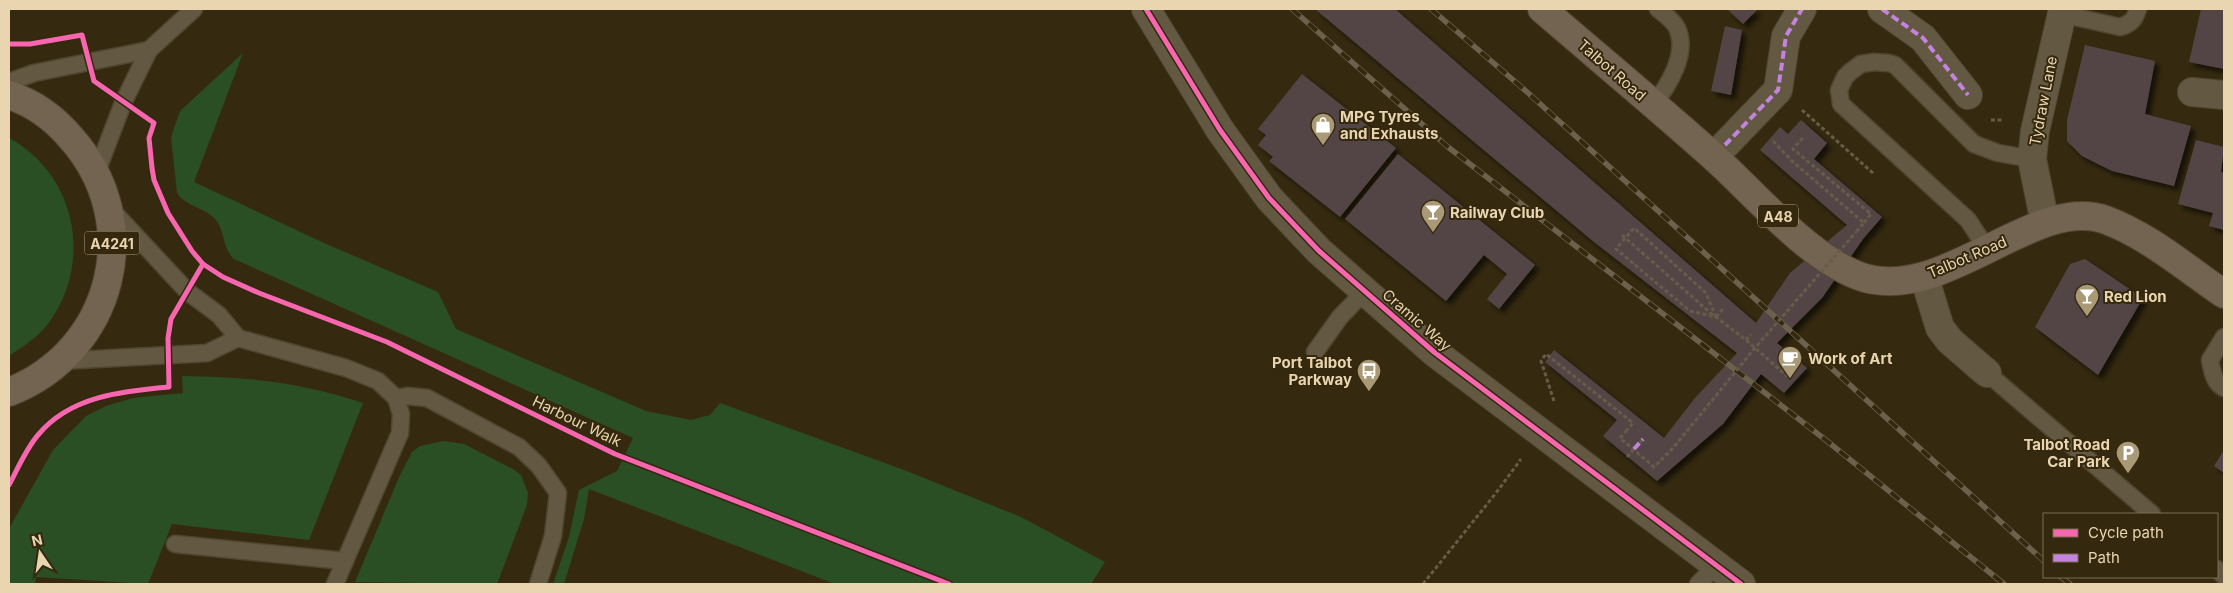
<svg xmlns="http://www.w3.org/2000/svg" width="2233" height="593" font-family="Inter,sans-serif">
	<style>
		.green { fill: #2a4f25 }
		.building { fill: #534544; filter: url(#shadow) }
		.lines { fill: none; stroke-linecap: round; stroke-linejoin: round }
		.lane-casing { stroke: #514631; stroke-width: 19 }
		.street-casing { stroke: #514631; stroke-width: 30 }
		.primary-casing { stroke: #514631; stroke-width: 30 }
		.path { stroke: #665d49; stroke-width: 3; stroke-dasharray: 4 2.5; stroke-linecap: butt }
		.lane { stroke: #635942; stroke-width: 16 }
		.street { stroke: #635942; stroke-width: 28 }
		.primary { stroke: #736351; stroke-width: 28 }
		.rail-casing { stroke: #6b614c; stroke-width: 5.5 }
		.rail { stroke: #34280e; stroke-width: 4; stroke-dasharray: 11; stroke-linecap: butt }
		.path-bridge { stroke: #665d49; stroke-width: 3; stroke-dasharray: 4 2.5; stroke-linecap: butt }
		.quiet { stroke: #c483df; stroke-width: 4; stroke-dasharray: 8 4; stroke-linecap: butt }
		.cycleway-casing { stroke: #34280e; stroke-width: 8 }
		.cycleway { stroke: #f766af; stroke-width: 5 }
		.labels { text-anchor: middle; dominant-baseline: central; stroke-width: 4; stroke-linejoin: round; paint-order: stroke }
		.shield { fill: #34280e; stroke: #b3a17f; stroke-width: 1 }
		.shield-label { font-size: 14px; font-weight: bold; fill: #e9d5af }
		.street-label { font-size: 15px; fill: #e9d5af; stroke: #34280e }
		.poi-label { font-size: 15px; font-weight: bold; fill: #e9d5af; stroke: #34280e; text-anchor: start }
	</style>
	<defs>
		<filter id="shadow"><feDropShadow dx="4.5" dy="4.5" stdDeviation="2.5" flood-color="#0009"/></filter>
	</defs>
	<rect width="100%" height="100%" fill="#352a10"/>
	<!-- green -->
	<g class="green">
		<path d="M243,53l-49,129 130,61 114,49 18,37 190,82 45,9 19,-5 10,-12 184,67 117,47 84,45 -14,22h-256l-246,-95 -5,30 -20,65h-11l16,-47 10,-47 38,-19 16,-33 -399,-179c-12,-11 -9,-28 -18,-39 -11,-13 -30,-13 -39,-27l-6,-56 9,-26z"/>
		<path d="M9,138c68,37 85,126 38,187 -10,13 -25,22 -38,31z"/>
		<path d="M182,376c67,1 118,6 181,27l-54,137 -137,-16 -24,60 -112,-7 -1,7h-26l1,-57 43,-77 33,-34 20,-10 27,-8 50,-5z"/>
		<polygon points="444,441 464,444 513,469 521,475 528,493 527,505 497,584 355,582 400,475 412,452 420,446"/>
	</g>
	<!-- building -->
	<g class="building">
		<polygon points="1315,9 1395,9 1756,323 1790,273 1847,225 1760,150 1780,127 1788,134 1801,120 1827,143 1814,159 1882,217 1863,239 1822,298 1777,343 1807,368 1784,393 1761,374 1723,424 1657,481 1603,436 1617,420 1545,362 1554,350 1664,438 1695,398 1737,353 1594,242"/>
		<polygon points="1727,9 1758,9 1743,24"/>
		<polygon points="2201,9 2224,9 2224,69 2189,62"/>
		<polygon points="1725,26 1742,30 1731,95 1711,91"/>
		<polygon points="2085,45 2155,61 2145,114 2191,126 2174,186 2112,171 2082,156 2067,141 2067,120"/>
		<polygon points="1302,74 1396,148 1340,217 1269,161 1273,157 1258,145 1266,135 1258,129"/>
		<polygon points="2196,140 2224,147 2221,172 2224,173 2224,230 2209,226 2213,213 2178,204"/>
		<polygon points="1398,154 1535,265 1499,309 1487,299 1507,274 1484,255 1446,301 1345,219"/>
		<polygon points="2085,259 2143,298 2098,375 2035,327 2070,264"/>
		<polygon points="2224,450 2224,473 2214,466"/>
	</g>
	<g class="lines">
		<defs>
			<g id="lane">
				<path d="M2062,14l58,13c11,-3 15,-8 18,-18"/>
				<polyline points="9,82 34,73 149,50"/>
				<path d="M1652,106c16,-19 37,-53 25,-78 -4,-8 -13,-14 -19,-19"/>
				<polyline points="96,174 123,103 149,50 194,9"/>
				<polyline points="108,206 188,292 219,315 238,338 346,368 378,381 396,398 401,414 400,433 335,584"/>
				<polyline points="1987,249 1968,220 1841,104 1839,90 1845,77 1850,72 1861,64 1874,62 1889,63 1895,65 1974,144 1998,153 2032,159"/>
				<path d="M2224,337l-14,23c2,11 4,23 14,28"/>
				<polyline points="1315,352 1340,317 1365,291"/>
				<polyline points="60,361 207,353 238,338"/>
				<polyline points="1987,373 2152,514"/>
				<polyline points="396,398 407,396 427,398 519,447 539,466 558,493 553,536 538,584"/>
				<polyline points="175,544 345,561"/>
				<polyline points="2217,569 2224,576"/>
				<polyline points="1698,584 1716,566"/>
			</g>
			<g id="street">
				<polyline points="1146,9 1220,130 1269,198 1319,251 1434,352 1741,584"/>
				<polyline points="1882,9 1923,38 1968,95"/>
				<polyline points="2192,92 2224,95"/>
				<polyline points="1725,145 1778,90 1786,36 1802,9"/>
				<polyline points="2045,223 2032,159 2035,131 2063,9"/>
				<polyline points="1924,276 1940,328 1950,341 1987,373"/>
			</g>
			<g id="primary">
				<path d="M1542,9c58,50 117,99 174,150 41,37 96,103 149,119 82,23 171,-84 241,-58 43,16 81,49 118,74"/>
				<path d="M9,95c24,8 46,24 62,43 75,84 43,213 -62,254"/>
			</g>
		</defs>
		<!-- lane casing -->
		<use href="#lane" class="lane-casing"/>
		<!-- street casing -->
		<use href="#street" class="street-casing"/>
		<!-- primary casing -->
		<use href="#primary" class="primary-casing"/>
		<!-- path -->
		<g class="path">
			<polyline points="1802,110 1874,174"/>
			<polyline points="1991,120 2004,120"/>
			<polyline points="1803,138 1793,149 1871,214 1864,223"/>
			<polyline points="1773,141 1792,161 1864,223 1856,232"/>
			<polyline points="1622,235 1715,317"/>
			<polyline points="1716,317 1706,293 1634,228 1616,249 1690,311 1716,317 1746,340 1787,376"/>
			<polyline points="1716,317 1723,309"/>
			<polyline points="1746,340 1751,334"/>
			<polyline points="1554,401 1541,361 1546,354 1633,423 1627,430"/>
			<polyline points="1627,457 1643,439"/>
			<polyline points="1423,584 1496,493 1521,459"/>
		</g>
		<!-- lane -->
		<use href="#lane" class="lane"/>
		<!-- street -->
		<use href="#street" class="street"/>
		<!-- primary -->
		<use href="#primary" class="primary"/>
		<defs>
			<g id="rail">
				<polyline points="1292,9 1448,147 1827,441 2004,584"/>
				<polyline points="1431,9 1527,92 2044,561"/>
				<polyline points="2061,577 2070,584"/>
			</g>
		</defs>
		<!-- rail casing -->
		<use href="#rail" class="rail-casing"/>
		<!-- rail -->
		<use href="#rail" class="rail"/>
		<!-- path-bridge -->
		<polyline class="path-bridge" points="1627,430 1620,438 1654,467 1673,448 1755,348 1856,232"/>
		<!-- quiet -->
		<g class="quiet">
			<polyline points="1882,9 1923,38 1968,95"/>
			<polyline points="1725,145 1778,90 1786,36 1802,9"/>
			<polyline points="1634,449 1643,439"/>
		</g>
		<defs>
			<g id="cycleway">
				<polyline points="1146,9 1220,130 1269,198 1319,251 1434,352 1741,584"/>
				<polyline points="9,44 30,44 82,35 94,81 154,123 149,138 152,168 154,180 168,213 192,251 203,264 223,277 259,293 387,342 615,454 949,584"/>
				<path d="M9,485c9,-17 17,-36 29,-50 32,-39 85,-44 131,-48l-1,-49 3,-19 32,-55"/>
			</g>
		</defs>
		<!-- cycleway casing -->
		<use href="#cycleway" class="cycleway-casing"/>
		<!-- cycleway -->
		<use href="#cycleway" class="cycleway"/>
	</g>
	<!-- icons -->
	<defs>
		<symbol id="shop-pin" viewBox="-11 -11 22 30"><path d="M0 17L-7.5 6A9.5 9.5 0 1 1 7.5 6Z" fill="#a97" stroke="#34280e"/><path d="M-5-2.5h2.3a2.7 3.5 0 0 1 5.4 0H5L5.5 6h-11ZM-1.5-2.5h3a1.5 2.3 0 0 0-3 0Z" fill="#fff"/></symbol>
		<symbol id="bar-pin" viewBox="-11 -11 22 30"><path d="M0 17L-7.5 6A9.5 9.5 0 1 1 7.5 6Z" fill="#a97" stroke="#34280e"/><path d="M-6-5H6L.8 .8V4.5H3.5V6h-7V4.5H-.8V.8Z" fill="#fff"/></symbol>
		<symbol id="cafe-pin" viewBox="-11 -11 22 30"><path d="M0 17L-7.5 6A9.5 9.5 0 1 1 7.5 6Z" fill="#a97" stroke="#34280e"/><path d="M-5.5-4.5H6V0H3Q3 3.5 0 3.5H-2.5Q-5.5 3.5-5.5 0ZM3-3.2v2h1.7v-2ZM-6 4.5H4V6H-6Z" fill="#fff"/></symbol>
		<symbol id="bus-pin" viewBox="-11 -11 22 30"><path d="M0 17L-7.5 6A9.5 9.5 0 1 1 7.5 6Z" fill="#a97" stroke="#34280e"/><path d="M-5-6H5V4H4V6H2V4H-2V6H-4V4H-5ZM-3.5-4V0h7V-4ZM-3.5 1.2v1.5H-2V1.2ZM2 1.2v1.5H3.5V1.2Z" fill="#fff"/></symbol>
		<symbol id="parking-pin" viewBox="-11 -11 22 30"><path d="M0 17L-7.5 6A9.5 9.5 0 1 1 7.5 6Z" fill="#a97" stroke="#34280e"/><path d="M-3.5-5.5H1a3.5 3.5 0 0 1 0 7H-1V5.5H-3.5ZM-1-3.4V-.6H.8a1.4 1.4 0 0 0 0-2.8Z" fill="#fff"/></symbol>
	</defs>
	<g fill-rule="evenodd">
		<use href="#shop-pin" x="1309" y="111" width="28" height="38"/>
		<use href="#bar-pin" x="1419" y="198" width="28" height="38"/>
		<use href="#bar-pin" x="2073" y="282" width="28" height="38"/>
		<use href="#cafe-pin" x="1776" y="344" width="28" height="38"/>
		<use href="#bus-pin" x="1355" y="357" width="28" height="38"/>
		<use href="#parking-pin" x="2114" y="439" width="28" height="38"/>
	</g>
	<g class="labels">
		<!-- shield labels -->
		<g class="shield">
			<rect x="1758" y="204.5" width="40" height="23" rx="4"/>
			<rect x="84.5" y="231.5" width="55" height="23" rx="4"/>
		</g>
		<g class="shield-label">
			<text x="1778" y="216">A48</text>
			<text x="112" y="243">A4241</text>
		</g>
		<!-- street labels -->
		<g class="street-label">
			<text transform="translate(1612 70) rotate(41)">Talbot Road</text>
			<text transform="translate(2043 101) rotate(-79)">Tydraw Lane</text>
			<text transform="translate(1967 257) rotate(-23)">Talbot Road</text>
			<text transform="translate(1417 320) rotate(41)">Cramic Way</text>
			<text transform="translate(577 421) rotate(26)">Harbour Walk</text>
		</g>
		<!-- poi labels -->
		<g class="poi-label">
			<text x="1340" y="116">MPG Tyres<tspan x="1340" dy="17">and Exhausts</tspan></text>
			<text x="1450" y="212">Railway Club</text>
			<text x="2104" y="296">Red Lion</text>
			<text x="1808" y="358">Work of Art</text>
			<text x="1352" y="362" text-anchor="end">Port Talbot<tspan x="1352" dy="17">Parkway</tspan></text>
			<text x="2110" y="444" text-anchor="end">Talbot Road<tspan x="2110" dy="17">Car Park</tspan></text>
		</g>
	</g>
	<!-- border -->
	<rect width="2233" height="593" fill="none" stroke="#e9d5af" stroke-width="20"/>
	<!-- legend -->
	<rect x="2043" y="513" width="175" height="65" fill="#34280e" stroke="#7c6d4e"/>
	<rect x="2053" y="529" width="25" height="8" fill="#f766af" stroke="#7c6d4e"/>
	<text x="2088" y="538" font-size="15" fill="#e9d5af">Cycle path</text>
	<rect x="2053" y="554" width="25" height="8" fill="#c483df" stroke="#7c6d4e"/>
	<text x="2088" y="563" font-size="15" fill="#e9d5af">Path</text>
	<!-- north arrow -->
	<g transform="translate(40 553) rotate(347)" stroke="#34280e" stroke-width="4" paint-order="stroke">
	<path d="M0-4L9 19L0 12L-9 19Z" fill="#e9d5af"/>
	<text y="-8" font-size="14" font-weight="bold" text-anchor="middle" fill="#e9d5af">N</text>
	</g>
</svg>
